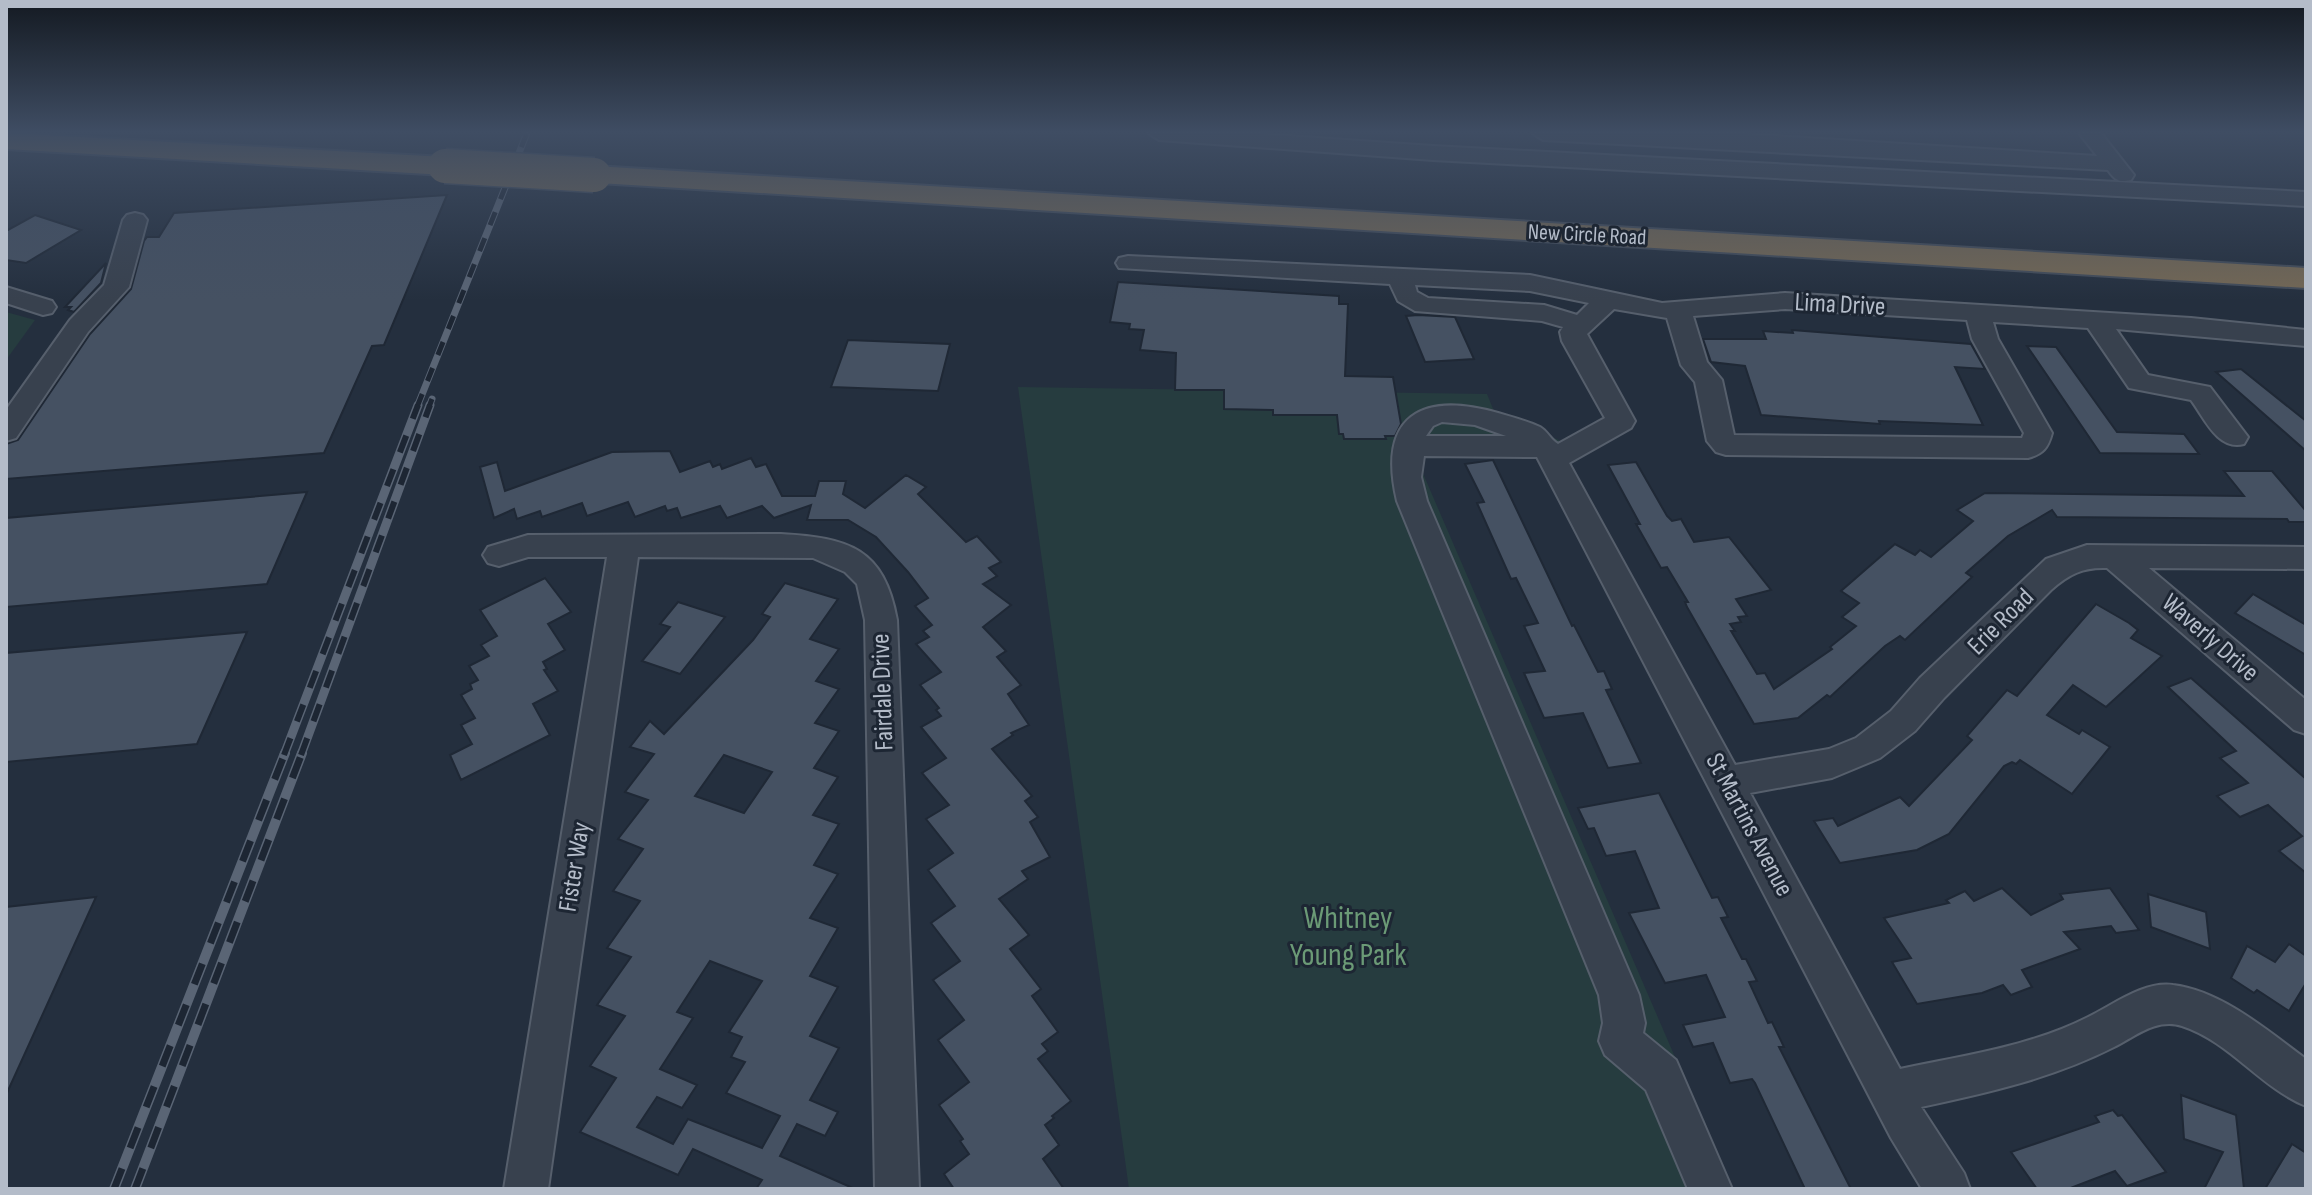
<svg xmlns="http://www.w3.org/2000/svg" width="2312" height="1195" font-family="'Sofia Sans Condensed',sans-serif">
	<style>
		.green { fill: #263c3f }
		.building { fill: #455162; stroke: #1f2835; stroke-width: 2; fill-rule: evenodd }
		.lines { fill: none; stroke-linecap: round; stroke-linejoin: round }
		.minor-casing { stroke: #565f6c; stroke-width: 4 }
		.highway-casing { stroke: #434c59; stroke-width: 4 }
		.minor { fill: #38414e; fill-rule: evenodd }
		.highway { fill: #746855; fill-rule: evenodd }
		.rail-far2-casing { stroke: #5a6575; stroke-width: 7 }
		.rail-far1-casing { stroke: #5a6575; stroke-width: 9 }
		.rail-casing { stroke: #5a6575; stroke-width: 10 }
		.rail-far2 { stroke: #1d2633; stroke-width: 5; stroke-dasharray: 14; stroke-linecap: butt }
		.rail-far1 { stroke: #1d2633; stroke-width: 6; stroke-dasharray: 18; stroke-linecap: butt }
		.rail { stroke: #1d2633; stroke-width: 7; stroke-dasharray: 22; stroke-linecap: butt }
		.highway-bridge-casing { stroke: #434c59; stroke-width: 37; stroke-linecap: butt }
		.highway-bridge { stroke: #746855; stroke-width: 34 }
		.labels { text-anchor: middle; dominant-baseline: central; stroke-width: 6; stroke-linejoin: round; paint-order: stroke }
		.far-street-label { font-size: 22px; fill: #b4bcc9; stroke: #1d2633 }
		.street-label { font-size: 26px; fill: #b4bcc9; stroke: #1d2633 }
		.near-park-label { font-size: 32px; fill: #6b9a76; stroke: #1d2633 }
	</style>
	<rect width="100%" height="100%" fill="#242f3e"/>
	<!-- green -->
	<g class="green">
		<polygon points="6,312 35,320 6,360"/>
		<polygon points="1018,387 1487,394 1496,416 1559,440 1564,450 1415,455 1732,1189 1129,1189"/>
	</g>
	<!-- building -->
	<g class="building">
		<polygon points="447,195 384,345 372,346 324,453 6,479 6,444 18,440 90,334 131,289 144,241 147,237 159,237 174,213"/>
		<polygon points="35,215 81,230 26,263 6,260 6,231"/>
		<polygon points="106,263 101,283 74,312 68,310 71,307 65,307"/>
		<polygon points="1118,282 1339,296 1339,304 1348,304 1345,376 1393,377 1401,424 1395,436 1385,436 1386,439 1344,439 1343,434 1339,434 1337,415 1273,415 1273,410 1224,409 1224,390 1175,390 1176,353 1140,350 1144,330 1129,329 1130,324 1110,322"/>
		<polygon points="1418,315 1455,317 1474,359 1425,362 1406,316"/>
		<polygon points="1792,330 1971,344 1985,369 1955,367 1983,425 1879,421 1880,424 1761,415 1745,366 1711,362 1703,339 1766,339 1763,331 1793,333"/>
		<polygon points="848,340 950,344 938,391 831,387"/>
		<polygon points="2027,346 2056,347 2117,432 2184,434 2199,454 2100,453"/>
		<polygon points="2241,369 2306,421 2306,451 2216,372"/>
		<polygon points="670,451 680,472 710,461 713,467 720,464 722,469 751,458 756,467 766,464 782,496 815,496 819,481 846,481 843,494 865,508 906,475 926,487 918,494 966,542 977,536 1001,562 989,568 997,576 983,584 1011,605 983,627 1006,651 997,657 1021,685 1008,694 1029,725 1011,733 1013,735 992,749 1032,796 1025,801 1038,817 1030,822 1050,857 1022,871 1028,879 999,899 1029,935 1010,949 1041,989 1032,996 1058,1032 1042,1044 1048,1051 1038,1059 1071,1101 1052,1116 1054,1118 1045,1125 1059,1145 1043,1159 1064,1189 954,1189 944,1174 969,1154 960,1141 963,1139 939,1105 969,1082 938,1040 964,1020 933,980 960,961 931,923 955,906 928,870 953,853 926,819 949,805 922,773 946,758 921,727 941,716 936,710 939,708 920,685 941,672 916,644 929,637 923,631 932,625 915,606 928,598 908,572 876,537 848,520 807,520 811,505 774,518 762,506 727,518 720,506 681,518 677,508 667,511 665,506 635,517 628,502 587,516 582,503 542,517 540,511 517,519 514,509 494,518 480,467 497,462 505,491 612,452"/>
		<polygon points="1493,460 1572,626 1574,625 1598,672 1604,671 1612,689 1606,690 1641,763 1608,768 1583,713 1544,718 1524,673 1545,671 1524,626 1538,623 1516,578 1511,579 1477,503 1484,502 1465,464"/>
		<polygon points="1636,462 1667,516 1672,521 1681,519 1694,542 1729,537 1771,590 1736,599 1747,616 1738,617 1741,622 1730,624 1735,631 1731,631 1757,674 1765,673 1774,689 1832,649 1830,647 1856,626 1842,617 1859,603 1841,591 1895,544 1915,555 1920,550 1931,557 1973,521 1957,510 1985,493 2244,496 2224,471 2272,471 2306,511 2306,522 2289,522 2287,519 2057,517 2052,510 2008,536 1966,573 1972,577 1905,640 1900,636 1885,646 1830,697 1827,695 1798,718 1754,724 1687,607 1685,602 1688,602 1667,567 1661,568 1636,524 1640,524 1608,465"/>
		<polygon points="307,492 267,584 6,607 6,518"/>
		<polygon points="545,578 571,612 548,624 565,650 543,662 547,669 544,670 558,691 533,704 550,735 461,780 450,755 472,744 461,725 475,718 461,695 472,689 470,684 478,680 469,666 489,656 481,645 497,636 480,610"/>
		<path d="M785,583l53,16 -28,40 29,10 -23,32 23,8 -24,34 24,8 -25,37 24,9 -25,38 26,9 -25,41 24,9 -28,44 28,10 -28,48 28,11 -28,49 29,12 -29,52 28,12 -13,24 -28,-12 -17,32 75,33h-99l6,-9 -69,-31 -15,26 -98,-43 36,-54 -26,-12 35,-50 -28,-11 34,-48 -24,-9 33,-47 -27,-10 30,-42 -25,-10 30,-39 -23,-8 29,-38 -24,-7 20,-26 14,13 89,-94 17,-23 -8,-3zM724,755l48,17 -28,41 -49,-17zM710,961l52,20 -33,51 13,5 -11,20 14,5 -19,31 54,23 -18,32 -74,-29 -15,25 -36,-17 20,-30 25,11 15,-23 -37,-16 33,-51 -16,-6z"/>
		<polygon points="2253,594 2306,625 2306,655 2235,613"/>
		<polygon points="678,602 725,617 680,674 642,661 670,627 660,624"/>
		<polygon points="2096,604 2129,623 2138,630 2131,638 2162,656 2106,707 2073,685 2047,715 2079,734 2082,730 2110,747 2072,794 2020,760 2016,764 2012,762 2004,766 1949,834 1917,850 1840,863 1814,821 1833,818 1838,826 1900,797 1909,806 1972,740 1967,736 2007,690 2017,696"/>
		<polygon points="247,632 197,744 6,762 6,653"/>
		<polygon points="2191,678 2306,779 2306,873 2279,851 2302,836 2268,805 2240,817 2217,796 2248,783 2220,758 2236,751 2168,687"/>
		<polygon points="1659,793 1712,898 1718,897 1728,917 1721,918 1742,959 1746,959 1757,981 1749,982 1768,1023 1772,1022 1784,1047 1779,1047 1851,1189 1805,1189 1755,1083 1752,1079 1730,1083 1713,1043 1693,1047 1683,1025 1725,1017 1706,975 1665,983 1629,913 1659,908 1635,851 1606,856 1594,828 1588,829 1578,808"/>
		<polygon points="2002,888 2031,915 2063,899 2060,894 2110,888 2139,930 2116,933 2111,926 2064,932 2080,949 2022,970 2032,987 2011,995 2003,985 1982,993 1917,1004 1892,962 1911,958 1884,918 1949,903 1946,900 1965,891 1974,901"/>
		<polygon points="2148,894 2206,912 2210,949 2151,927"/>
		<polygon points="96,897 6,1095 6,907"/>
		<polygon points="2289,944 2306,956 2306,983 2289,1011 2257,990 2254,993 2231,978 2247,946 2275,962"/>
		<polygon points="2181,1095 2236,1115 2244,1189 2204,1189 2223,1152 2184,1139"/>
		<polygon points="2113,1110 2118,1116 2122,1115 2166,1172 2127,1186 2115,1171 2068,1189 2037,1189 2011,1152 2099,1122 2095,1116"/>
		<polygon points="2292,1144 2306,1153 2306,1189 2265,1189"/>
	</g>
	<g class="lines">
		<defs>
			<g id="minor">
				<polygon points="1148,133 1245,133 1433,146 2306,192 2306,206 1433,160 1159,140"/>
				<path d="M1532,133h195l370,23 -18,-23h22l33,42 -3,5c-12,3 -16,0 -23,-10l-565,-30z"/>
				<polygon points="135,213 143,215 147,220 129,287 88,332 16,438 6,441 6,410 70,320 104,285 123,220 127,215"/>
				<path d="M1128,256l402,19 132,28 123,-10 406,25 115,12v16l-190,-17 32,46 62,12 38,50 -4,7c-26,7 -39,-25 -53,-44l-62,-12 -41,-60 -95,-6 5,17 54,94c-4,15 -9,21 -24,25l-302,-3 -10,-3 -9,-11 -12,-59 -14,-17 -14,-47 -53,-9 -27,25 48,87 -4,7 -62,35 166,302 94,-16 27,-11 35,-27 29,-33 126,-119 41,-14 219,2v22l-157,-1 157,132v34l-12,-4 -187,-162c-24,-1 -38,6 -56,22l-107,108 -29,33 -35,27 -48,20 -82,15 150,276c65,-14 135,-23 194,-55 23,-12 52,-33 79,-29 49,6 95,46 133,74v47c-45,-18 -77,-65 -124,-80 -26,-8 -46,10 -68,21 -61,31 -126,46 -193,60l43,66 6,16h-48l-31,-51 -354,-681 -113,-1 -3,21 6,24 212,494 6,28 -2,10 33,27 56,129h-44l-42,-99 -41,-35 -6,-14 4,-18 -4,-28 -202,-494c-20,-85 24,-110 101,-88 14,4 29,8 42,14 7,4 11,13 18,17l47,-26 -43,-77 -2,-9 3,-5 -21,-6 -127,-10 -17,-10 -8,-17 -271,-16 -3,-5 3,-5zM1415,285l115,6 59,12 -12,12 -33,-10 -116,-7 -11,-6zM1785,309l182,11 5,19 52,94 -2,5 -288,-3 -12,-55 -15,-18 -14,-46zM1442,422l33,3 31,11h-80l7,-10z"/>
				<polygon points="6,287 52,301 56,307 52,313 43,315 6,303"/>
				<path d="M781,534c68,4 103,14 116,86l22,569h-44l-10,-569 -8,-36 -12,-12 -32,-14 -175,-1 -90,632h-44l103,-632h-79l-29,9 -11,-3 -5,-8 5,-8 40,-12z"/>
			</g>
			<g id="highway">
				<polygon points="6,133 445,157 456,159 461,166 456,173 445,175 6,149"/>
				<polygon points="594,166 2306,268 2306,288 583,182 578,175 583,168"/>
			</g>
		</defs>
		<!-- minor casing -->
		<use href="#minor" class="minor-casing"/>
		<!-- highway casing -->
		<use href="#highway" class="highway-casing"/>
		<!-- minor -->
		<use href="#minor" class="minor"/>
		<!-- highway -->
		<use href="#highway" class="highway"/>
		<defs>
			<g id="rail-far2">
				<polyline points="417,407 527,133"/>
				<polyline points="429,407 432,399"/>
			</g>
			<g id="rail-far1">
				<polyline points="284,755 418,405"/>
				<polyline points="301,755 430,405"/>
			</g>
			<g id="rail">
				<polyline points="114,1189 285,753"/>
				<polyline points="135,1189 302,753"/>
			</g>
		</defs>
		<!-- rail-far2 casing -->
		<use href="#rail-far2" class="rail-far2-casing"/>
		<!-- rail-far1 casing -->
		<use href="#rail-far1" class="rail-far1-casing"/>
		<!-- rail casing -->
		<use href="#rail" class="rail-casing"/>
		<!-- rail-far2 -->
		<use href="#rail-far2" class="rail-far2"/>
		<!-- rail-far1 -->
		<use href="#rail-far1" class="rail-far1"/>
		<!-- rail -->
		<use href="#rail" class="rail"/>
		<defs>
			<polyline id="highway-bridge" points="445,166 594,175"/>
		</defs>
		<!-- highway-bridge casing -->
		<use href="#highway-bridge" class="highway-bridge-casing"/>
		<!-- highway-bridge -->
		<use href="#highway-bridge" class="highway-bridge"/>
	</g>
	<!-- sky -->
	<linearGradient id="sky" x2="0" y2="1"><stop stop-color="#141a22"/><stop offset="0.44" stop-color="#3f4d63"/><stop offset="1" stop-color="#3f4d63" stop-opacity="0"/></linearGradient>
	<rect width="2312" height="300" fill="url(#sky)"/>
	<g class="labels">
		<!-- far-street labels -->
		<g class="far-street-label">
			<text transform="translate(1587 235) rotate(3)">New Circle Road</text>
		</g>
		<!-- street labels -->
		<g class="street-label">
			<text transform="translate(1840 305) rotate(3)">Lima Drive</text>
			<text transform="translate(2001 622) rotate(-45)">Erie Road</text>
			<text transform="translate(2210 638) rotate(41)">Waverly Drive</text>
			<text transform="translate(883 692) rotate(-92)">Fairdale Drive</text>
			<text transform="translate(1749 825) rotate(62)">St Martins Avenue</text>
			<text transform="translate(575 867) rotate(-81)">Fister Way</text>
		</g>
		<!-- near-park labels -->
		<g class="near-park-label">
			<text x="1348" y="918">Whitney<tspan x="1348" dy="37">Young Park</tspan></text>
		</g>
	</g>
	<!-- border -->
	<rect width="2312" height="1195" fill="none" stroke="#b4bcc9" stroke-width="16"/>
</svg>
